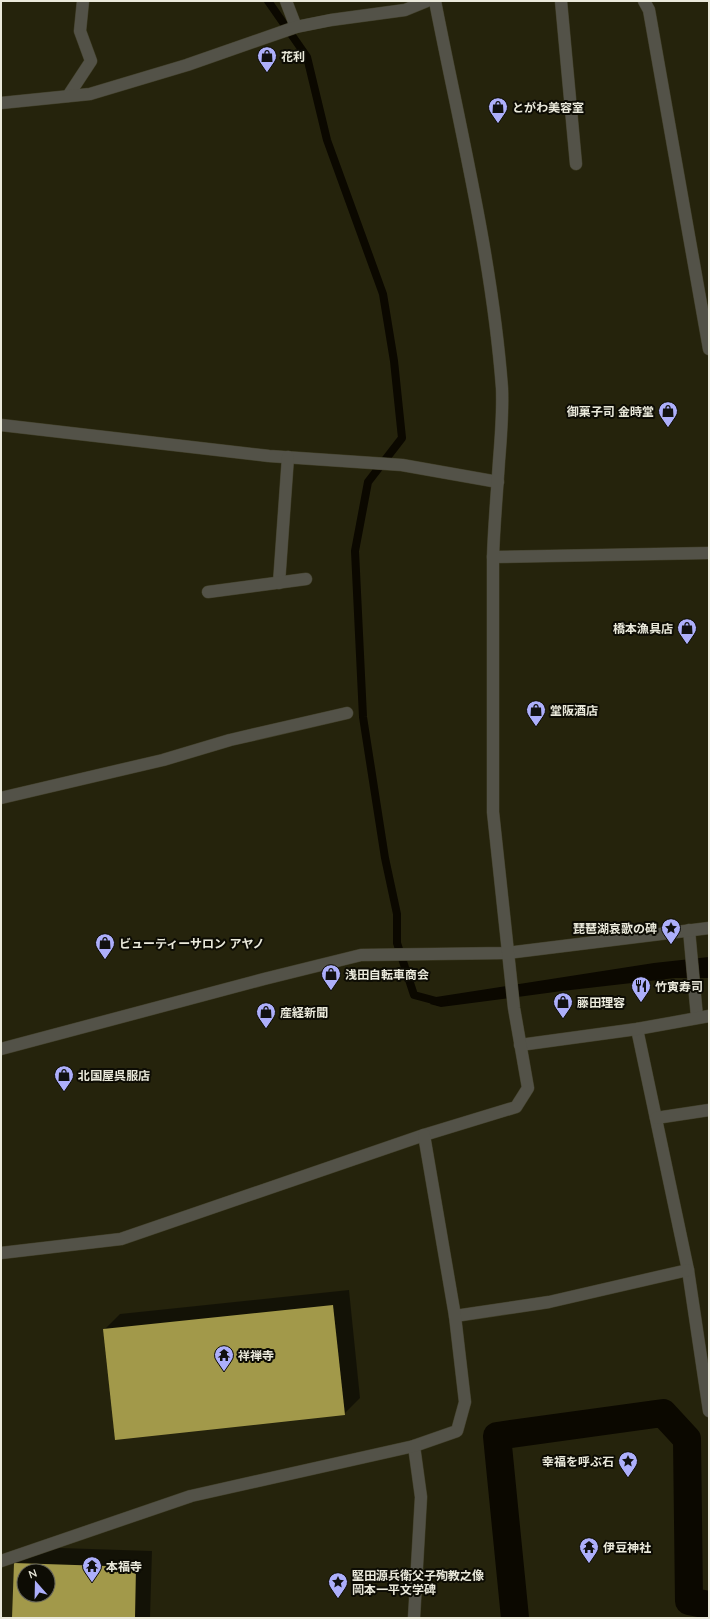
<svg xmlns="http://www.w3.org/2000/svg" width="710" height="1619" font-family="Quicksand,'Noto Sans JP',sans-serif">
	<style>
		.water { fill: #0b0800 }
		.shadow { fill: #0007; fill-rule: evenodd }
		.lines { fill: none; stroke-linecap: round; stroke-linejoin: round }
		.stream { stroke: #0b0800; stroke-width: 8 }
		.canal { stroke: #0b0800; stroke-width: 28 }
		.building { fill: #a2994a; fill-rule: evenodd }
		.minor-casing { stroke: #413f29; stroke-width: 13 }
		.minor { stroke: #535248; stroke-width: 12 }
		.labels { text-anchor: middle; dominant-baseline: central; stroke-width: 4; stroke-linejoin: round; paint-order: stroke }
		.poi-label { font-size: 12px; font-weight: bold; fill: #eae9db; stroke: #0d0c04; text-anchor: start }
	</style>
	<rect width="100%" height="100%" fill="#25230c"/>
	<!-- water -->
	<polygon class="water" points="709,957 709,978 675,978 562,991 441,1007 430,1004 436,997 654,963"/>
	<!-- shadow -->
	<g class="shadow">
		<polygon points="349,1290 360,1398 344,1414 104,1330 120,1314"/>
		<path d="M31,1547l121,4 -2,67h-137l2,-55zM24,1571h24v24h-24z"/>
	</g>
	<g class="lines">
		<!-- stream -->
		<polyline class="stream" points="268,1 307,57 327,140 383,294 394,361 402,438 368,482 355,551 363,717 385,858 397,914 397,943 414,995 440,1002 444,1002"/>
		<!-- canal -->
		<polyline class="canal" points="515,1618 497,1436 663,1413 687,1439 689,1601 709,1605"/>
	</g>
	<!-- building -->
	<g class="building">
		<polygon points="333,1305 345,1415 115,1440 103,1329"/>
		<path d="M14,1563l122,4 -1,51h-123zM24,1571h24v24h-24z"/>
	</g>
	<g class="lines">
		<defs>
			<g id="minor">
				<polyline points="286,1 296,27"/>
				<polyline points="561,1 576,164"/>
				<polyline points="644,1 649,10 709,349"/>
				<polyline points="68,96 91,61 80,31 83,1"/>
				<polyline points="1,103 90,94 187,65 296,27 331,20 405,10 427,1"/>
				<polyline points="1,425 269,456 402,465 498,482"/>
				<polyline points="493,557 709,553"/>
				<polyline points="279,583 288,457"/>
				<polyline points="208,592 306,579"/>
				<polyline points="1,798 163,760 230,740 347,713"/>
				<polyline points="689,930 697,1017"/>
				<polyline points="637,1029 688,1270 709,1411"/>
				<polyline points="520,1045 637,1029 709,1016"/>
				<polyline points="1,1049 264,979 361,955 507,953 709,928"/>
				<polyline points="656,1118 709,1110"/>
				<path d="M1,1253l120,-14 303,-104 92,-28 12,-19 -14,-80 -21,-196v-255c1,-32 4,-64 6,-96 2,-24 4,-49 3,-73 -10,-131 -42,-259 -67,-387"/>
				<polyline points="455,1316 549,1302 688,1270"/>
				<polyline points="414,1446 421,1497 414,1618"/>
				<polyline points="1,1561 191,1496 414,1446 457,1431 465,1402 455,1316 424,1135"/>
			</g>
		</defs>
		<!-- minor casing -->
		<use href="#minor" class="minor-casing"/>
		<!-- minor -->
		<use href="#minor" class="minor"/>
	</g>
	<!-- icons -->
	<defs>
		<symbol id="shop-pin" viewBox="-11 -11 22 30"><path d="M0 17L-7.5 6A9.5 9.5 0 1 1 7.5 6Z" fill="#adaffb" stroke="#0d0c04"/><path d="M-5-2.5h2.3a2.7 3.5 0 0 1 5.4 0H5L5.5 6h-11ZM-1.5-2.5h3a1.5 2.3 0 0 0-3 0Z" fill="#111"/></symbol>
		<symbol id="sight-pin" viewBox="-11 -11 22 30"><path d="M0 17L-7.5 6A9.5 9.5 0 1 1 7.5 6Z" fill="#adaffb" stroke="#0d0c04"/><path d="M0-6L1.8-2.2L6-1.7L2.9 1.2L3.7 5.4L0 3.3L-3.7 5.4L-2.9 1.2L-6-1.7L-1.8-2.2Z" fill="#111"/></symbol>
		<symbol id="restaurant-pin" viewBox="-11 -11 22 30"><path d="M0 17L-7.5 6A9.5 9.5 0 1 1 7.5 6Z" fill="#adaffb" stroke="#0d0c04"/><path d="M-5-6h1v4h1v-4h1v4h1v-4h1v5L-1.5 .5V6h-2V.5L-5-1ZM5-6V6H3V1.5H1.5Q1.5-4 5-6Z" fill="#111"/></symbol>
		<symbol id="temple-pin" viewBox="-11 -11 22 30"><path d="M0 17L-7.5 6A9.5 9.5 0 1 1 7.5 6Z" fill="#adaffb" stroke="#0d0c04"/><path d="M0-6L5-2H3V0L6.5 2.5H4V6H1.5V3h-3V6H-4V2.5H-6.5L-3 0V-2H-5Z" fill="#111"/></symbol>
	</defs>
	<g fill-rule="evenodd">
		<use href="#shop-pin" x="256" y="45" width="22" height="30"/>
		<use href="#shop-pin" x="487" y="96" width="22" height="30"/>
		<use href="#shop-pin" x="657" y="400" width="22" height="30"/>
		<use href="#shop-pin" x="676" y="617" width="22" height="30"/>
		<use href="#shop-pin" x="525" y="699" width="22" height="30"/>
		<use href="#sight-pin" x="660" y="917" width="22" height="30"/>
		<use href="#shop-pin" x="94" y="932" width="22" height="30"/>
		<use href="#shop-pin" x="320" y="963" width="22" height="30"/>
		<use href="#restaurant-pin" x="630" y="975" width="22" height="30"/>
		<use href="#shop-pin" x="552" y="991" width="22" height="30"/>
		<use href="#shop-pin" x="255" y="1001" width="22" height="30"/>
		<use href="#shop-pin" x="53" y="1064" width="22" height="30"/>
		<use href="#temple-pin" x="213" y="1344" width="22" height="30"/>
		<use href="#sight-pin" x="617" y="1450" width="22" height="30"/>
		<use href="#temple-pin" x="578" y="1536" width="22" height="30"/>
		<use href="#temple-pin" x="81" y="1555" width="22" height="30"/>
		<use href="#sight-pin" x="327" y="1571" width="22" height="30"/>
	</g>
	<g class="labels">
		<!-- poi labels -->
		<g class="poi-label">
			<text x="281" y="56">花利</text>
			<text x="512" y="107">とがわ美容室</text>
			<text x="654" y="411" text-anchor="end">御菓子司 金時堂</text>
			<text x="673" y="628" text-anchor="end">橋本漁具店</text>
			<text x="550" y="710">堂阪酒店</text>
			<text x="657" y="928" text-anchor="end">琵琶湖哀歌の碑</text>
			<text x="119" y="943">ビューティーサロン アヤノ</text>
			<text x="345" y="974">浅田自転車商会</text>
			<text x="655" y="986">竹寅寿司</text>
			<text x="577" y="1002">藤田理容</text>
			<text x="280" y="1012">産経新聞</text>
			<text x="78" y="1075">北国屋呉服店</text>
			<text x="238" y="1355">祥禅寺</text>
			<text x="614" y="1461" text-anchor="end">幸福を呼ぶ石</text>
			<text x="603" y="1547">伊豆神社</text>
			<text x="106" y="1566">本福寺</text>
			<text x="352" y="1575">堅田源兵衛父子殉教之像<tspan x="352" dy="14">岡本一平文学碑</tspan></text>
		</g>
	</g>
	<!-- border -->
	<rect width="710" height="1619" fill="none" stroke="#eae9db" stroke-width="4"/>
	<!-- north arrow -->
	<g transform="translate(36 1583) rotate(340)"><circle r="19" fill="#0d0c04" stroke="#65645a"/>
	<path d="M0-3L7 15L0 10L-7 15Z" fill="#adaffb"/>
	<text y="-6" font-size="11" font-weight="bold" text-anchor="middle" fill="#eae9db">N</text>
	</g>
</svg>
